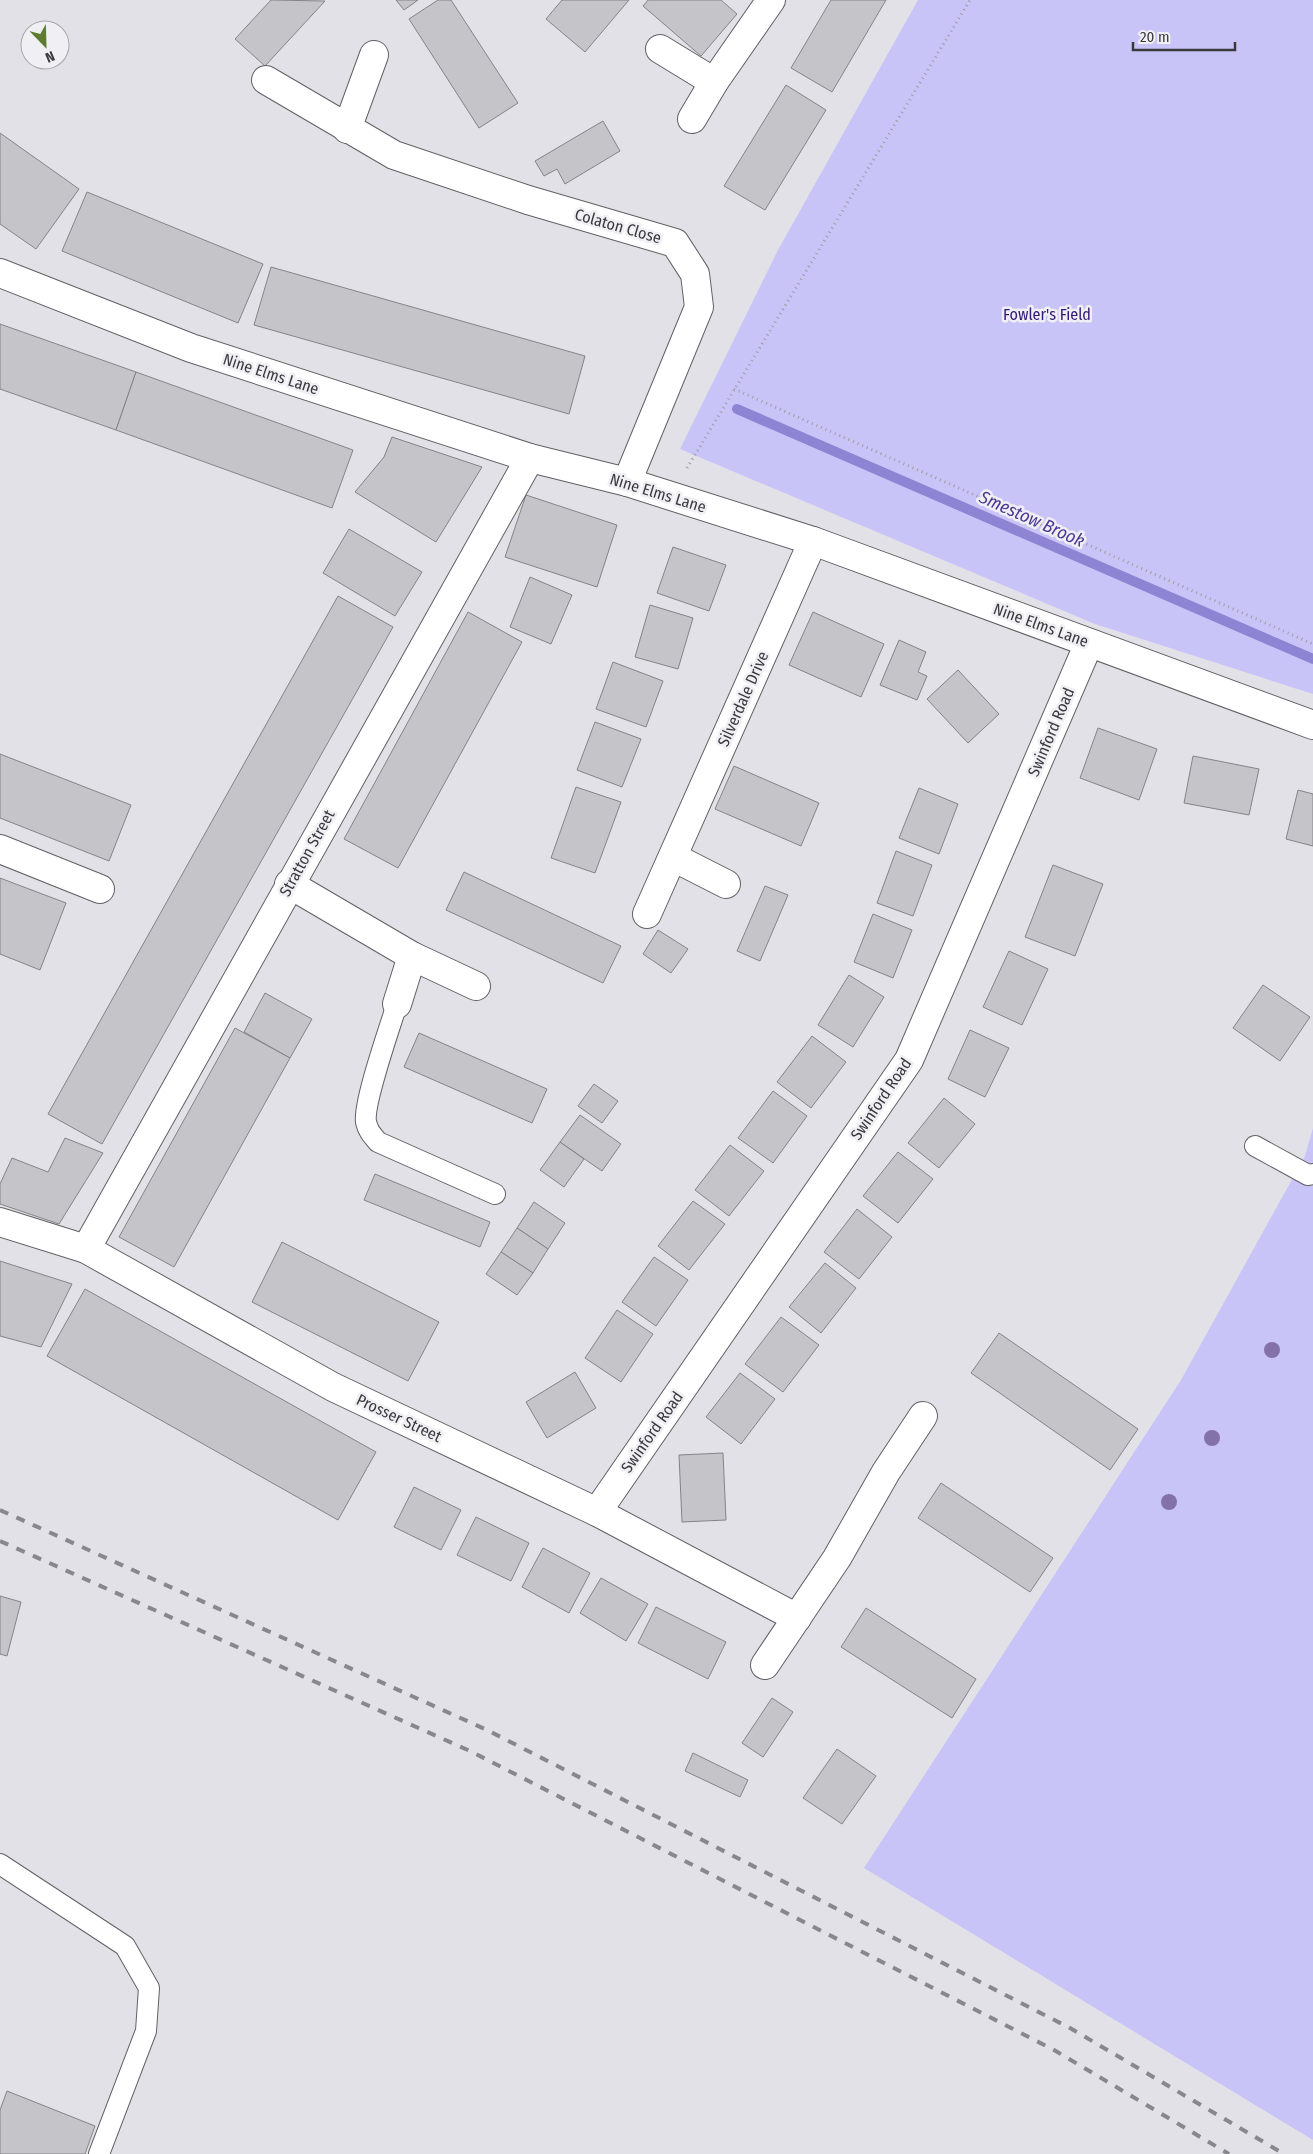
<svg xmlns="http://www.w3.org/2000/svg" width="1313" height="2154" font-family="'Fira Sans Condensed',sans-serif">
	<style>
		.green { fill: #c9c4f7 }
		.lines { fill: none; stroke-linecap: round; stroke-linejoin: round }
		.stream { stroke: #8e84d4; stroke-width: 10 }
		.building { fill: #c4c4c9; stroke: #848488 }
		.lane-casing { stroke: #616065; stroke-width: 22 }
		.street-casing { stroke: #616065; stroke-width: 30 }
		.path { stroke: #9e9ea2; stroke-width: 3; stroke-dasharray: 1 4; stroke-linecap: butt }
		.lane { stroke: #fff; stroke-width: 20 }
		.street { stroke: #fff; stroke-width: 28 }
		.rail { stroke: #88878b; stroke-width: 4; stroke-dasharray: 9 9; stroke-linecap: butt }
		.tree { fill: #8272a9 }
		.labels { text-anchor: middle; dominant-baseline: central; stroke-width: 5; stroke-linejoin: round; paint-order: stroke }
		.street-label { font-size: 16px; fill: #3a3a3c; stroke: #efeff4 }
		.park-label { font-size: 16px; fill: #341876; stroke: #efeff4 }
		.water-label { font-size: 18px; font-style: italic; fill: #4c3794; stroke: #efeff4 }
	</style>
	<rect width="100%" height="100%" fill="#e2e1e7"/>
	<!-- green -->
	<g class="green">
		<polygon points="918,0 1313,0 1313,694 1095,624 680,449 778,250"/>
		<polygon points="1313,1128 1313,2140 864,1868 1181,1380 1305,1156"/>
	</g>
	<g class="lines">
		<!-- stream -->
		<polyline class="stream" points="737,409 1313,659"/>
	</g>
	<!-- building -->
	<g class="building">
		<polygon points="271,0 325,1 265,66 235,39"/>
		<polygon points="396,0 418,0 404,10"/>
		<polygon points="438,0 451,0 518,103 479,128 409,19"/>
		<polygon points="562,0 629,0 585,52 546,19"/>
		<polygon points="648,0 721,0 737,14 701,56 643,6"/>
		<polygon points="831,0 886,0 832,92 791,68"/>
		<polygon points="786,85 826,110 765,210 724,186"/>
		<polygon points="603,121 620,151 565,184 557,169 544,176 535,161"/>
		<polygon points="0,133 79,189 36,249 0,224"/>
		<polygon points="87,192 263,264 238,323 62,251"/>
		<polygon points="271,267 585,356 569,414 254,325"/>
		<polygon points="0,324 136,372 116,430 0,389"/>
		<polygon points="136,372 353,450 332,508 116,430"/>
		<polygon points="392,437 482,467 436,542 355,492 384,457"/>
		<polygon points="526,495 617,525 597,587 505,557"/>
		<polygon points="349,529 422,572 395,616 323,573"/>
		<polygon points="673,547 726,565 709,611 657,593"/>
		<polygon points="530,577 572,595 551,644 510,627"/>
		<polygon points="338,596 393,627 102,1144 48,1114"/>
		<polygon points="650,605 693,618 678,669 635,657"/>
		<polygon points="468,612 522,642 398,868 344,839"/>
		<polygon points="813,612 884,644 861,697 789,665"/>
		<polygon points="899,640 926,652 918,672 927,676 917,700 880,685"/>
		<polygon points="613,662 663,681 646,727 596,709"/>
		<polygon points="958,670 999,714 968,743 927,699"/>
		<polygon points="595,722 641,739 622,787 577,770"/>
		<polygon points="1098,728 1157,749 1139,800 1080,778"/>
		<polygon points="0,754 131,805 109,861 0,818"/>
		<polygon points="1193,756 1259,769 1249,815 1184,803"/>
		<polygon points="734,766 819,803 801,846 715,809"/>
		<polygon points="576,787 621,802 595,873 551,858"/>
		<polygon points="919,788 958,804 939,854 899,838"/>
		<polygon points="1298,790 1313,794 1313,846 1286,839"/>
		<polygon points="896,851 932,865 913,916 877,903"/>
		<polygon points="1053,865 1103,884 1075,956 1025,937"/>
		<polygon points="464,872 621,946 603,983 446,910"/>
		<polygon points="0,878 66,903 40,970 0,954"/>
		<polygon points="765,886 788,895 760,961 737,951"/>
		<polygon points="873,914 912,930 893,978 854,962"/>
		<polygon points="658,930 688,949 671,973 643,954"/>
		<polygon points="1009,951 1048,969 1022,1025 983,1007"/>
		<polygon points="849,975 884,997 853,1047 818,1025"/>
		<polygon points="1263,985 1310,1017 1280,1061 1233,1028"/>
		<polygon points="265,993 312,1019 290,1058 244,1032"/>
		<polygon points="235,1028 290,1058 174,1267 119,1237"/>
		<polygon points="970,1030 1009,1048 985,1097 948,1079"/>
		<polygon points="419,1033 547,1089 532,1123 404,1067"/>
		<polygon points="812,1036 846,1062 811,1108 777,1082"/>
		<polygon points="594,1084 618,1101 602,1123 578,1106"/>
		<polygon points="773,1091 807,1116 773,1163 738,1138"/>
		<polygon points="944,1098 975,1124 939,1168 908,1143"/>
		<polygon points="580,1115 621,1144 602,1171 560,1142"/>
		<polygon points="65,1138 103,1153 59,1224 0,1204 0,1184 12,1158 48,1172"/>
		<polygon points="560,1142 584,1159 564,1187 540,1170"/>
		<polygon points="730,1145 764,1171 729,1216 695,1190"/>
		<polygon points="898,1152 933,1179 898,1223 863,1196"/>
		<polygon points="375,1174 490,1222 480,1247 364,1200"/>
		<polygon points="693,1201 725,1224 689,1270 658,1246"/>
		<polygon points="534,1202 565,1223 548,1249 517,1228"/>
		<polygon points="857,1209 892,1237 859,1279 824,1252"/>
		<polygon points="517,1228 548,1249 533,1273 501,1252"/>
		<polygon points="282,1242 439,1322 408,1381 252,1302"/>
		<polygon points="501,1252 533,1273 517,1295 486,1274"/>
		<polygon points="654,1257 688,1280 656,1326 622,1302"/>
		<polygon points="0,1261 72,1284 41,1347 0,1336"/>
		<polygon points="825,1263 856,1288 821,1333 789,1307"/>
		<polygon points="85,1289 376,1452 338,1520 47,1356"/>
		<polygon points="617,1310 653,1334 621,1382 585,1358"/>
		<polygon points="781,1317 819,1345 783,1392 745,1364"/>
		<polygon points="999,1333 1138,1429 1110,1470 971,1373"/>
		<polygon points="575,1372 596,1408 547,1438 526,1402"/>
		<polygon points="740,1373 775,1399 741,1444 706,1417"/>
		<polygon points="723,1453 726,1520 682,1522 679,1455"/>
		<polygon points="941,1483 1053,1558 1030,1592 918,1518"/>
		<polygon points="414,1487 461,1510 441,1550 394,1527"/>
		<polygon points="476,1517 529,1543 511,1581 457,1555"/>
		<polygon points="543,1548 590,1573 569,1613 522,1587"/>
		<polygon points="601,1578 648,1604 626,1641 580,1613"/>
		<polygon points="0,1596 21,1602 7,1656 0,1654"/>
		<polygon points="656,1607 726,1642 708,1679 638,1643"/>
		<polygon points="866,1608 976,1679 952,1718 841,1647"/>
		<polygon points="772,1698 793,1712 763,1757 742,1743"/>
		<polygon points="837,1749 876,1776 842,1824 803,1798"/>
		<polygon points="693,1753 748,1780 740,1797 685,1771"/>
		<polygon points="7,2091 95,2126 85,2154 0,2154 0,2110"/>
	</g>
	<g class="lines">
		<defs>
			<g id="lane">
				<path d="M397,1004c-7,23 -34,99 -31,118 2,9 6,13 12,20l117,52"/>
				<polyline points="1255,1146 1308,1175 1313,1174"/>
				<polyline points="0,1864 125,1946 149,1988 146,2031 99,2154"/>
			</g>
			<g id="street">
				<polyline points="660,49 714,82"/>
				<polyline points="266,80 394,155 528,200 675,243 695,274 699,307 627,482"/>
				<polyline points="692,119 714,82 771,0"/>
				<polyline points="347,129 374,55"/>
				<polyline points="0,273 191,348 530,458 627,482 813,541 1313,725"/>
				<polyline points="0,849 100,889"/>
				<polyline points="673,857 726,884"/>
				<polyline points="289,884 412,956 476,986"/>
				<polyline points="647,914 813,541"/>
				<polyline points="397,1004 412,956"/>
				<polyline points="0,1222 86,1249 333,1387 597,1512 797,1618"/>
				<polyline points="86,1249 530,458"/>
				<polyline points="597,1512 909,1060 1089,643"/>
				<polyline points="765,1665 837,1558 886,1472 923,1416"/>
			</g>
		</defs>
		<!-- lane casing -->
		<use href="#lane" class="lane-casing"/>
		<!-- street casing -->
		<use href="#street" class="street-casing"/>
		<!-- path -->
		<g class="path">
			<polyline points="734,389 1313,644"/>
			<polyline points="687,468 970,0"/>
		</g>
		<!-- lane -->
		<use href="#lane" class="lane"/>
		<!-- street -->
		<use href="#street" class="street"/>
		<!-- rail -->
		<g class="rail">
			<polyline points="0,1510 487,1730 1070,2028 1284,2154"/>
			<polyline points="0,1541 470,1751 1054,2050 1229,2154"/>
		</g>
	</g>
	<!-- trees -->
	<g class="tree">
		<circle cx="1272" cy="1350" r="8"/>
		<circle cx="1212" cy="1438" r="8"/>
		<circle cx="1169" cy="1502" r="8"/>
	</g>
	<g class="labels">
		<!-- street labels -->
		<g class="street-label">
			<text transform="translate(618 226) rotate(16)">Colaton Close</text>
			<text transform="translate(271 374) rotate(18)">Nine Elms Lane</text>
			<text transform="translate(658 493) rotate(17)">Nine Elms Lane</text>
			<text transform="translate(1041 625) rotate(20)">Nine Elms Lane</text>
			<text transform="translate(743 699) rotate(-66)">Silverdale Drive</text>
			<text transform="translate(1051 732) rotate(-67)">Swinford Road</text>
			<text transform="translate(307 853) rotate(-61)">Stratton Street</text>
			<text transform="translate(881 1099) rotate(-56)">Swinford Road</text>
			<text transform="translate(399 1418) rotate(25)">Prosser Street</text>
			<text transform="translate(652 1432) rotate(-55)">Swinford Road</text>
		</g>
		<!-- park labels -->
		<g class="park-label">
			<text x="1047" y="314">Fowler's Field</text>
		</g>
		<!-- water labels -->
		<g class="water-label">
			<text transform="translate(1032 519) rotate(24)">Smestow Brook</text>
		</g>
	</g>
	<!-- north arrow -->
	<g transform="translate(45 45) rotate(157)"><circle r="24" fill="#efeff4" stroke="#a7a7aa"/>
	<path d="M0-4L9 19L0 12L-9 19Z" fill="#5e7c31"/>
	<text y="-8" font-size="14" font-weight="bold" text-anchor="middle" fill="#3a3a3c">N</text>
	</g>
	<!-- scale -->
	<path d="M1133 42v8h102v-8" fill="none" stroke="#3a3a3c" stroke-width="2.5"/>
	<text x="1140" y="42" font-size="15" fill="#3a3a3c" stroke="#efeff4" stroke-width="4" paint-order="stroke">20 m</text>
</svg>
